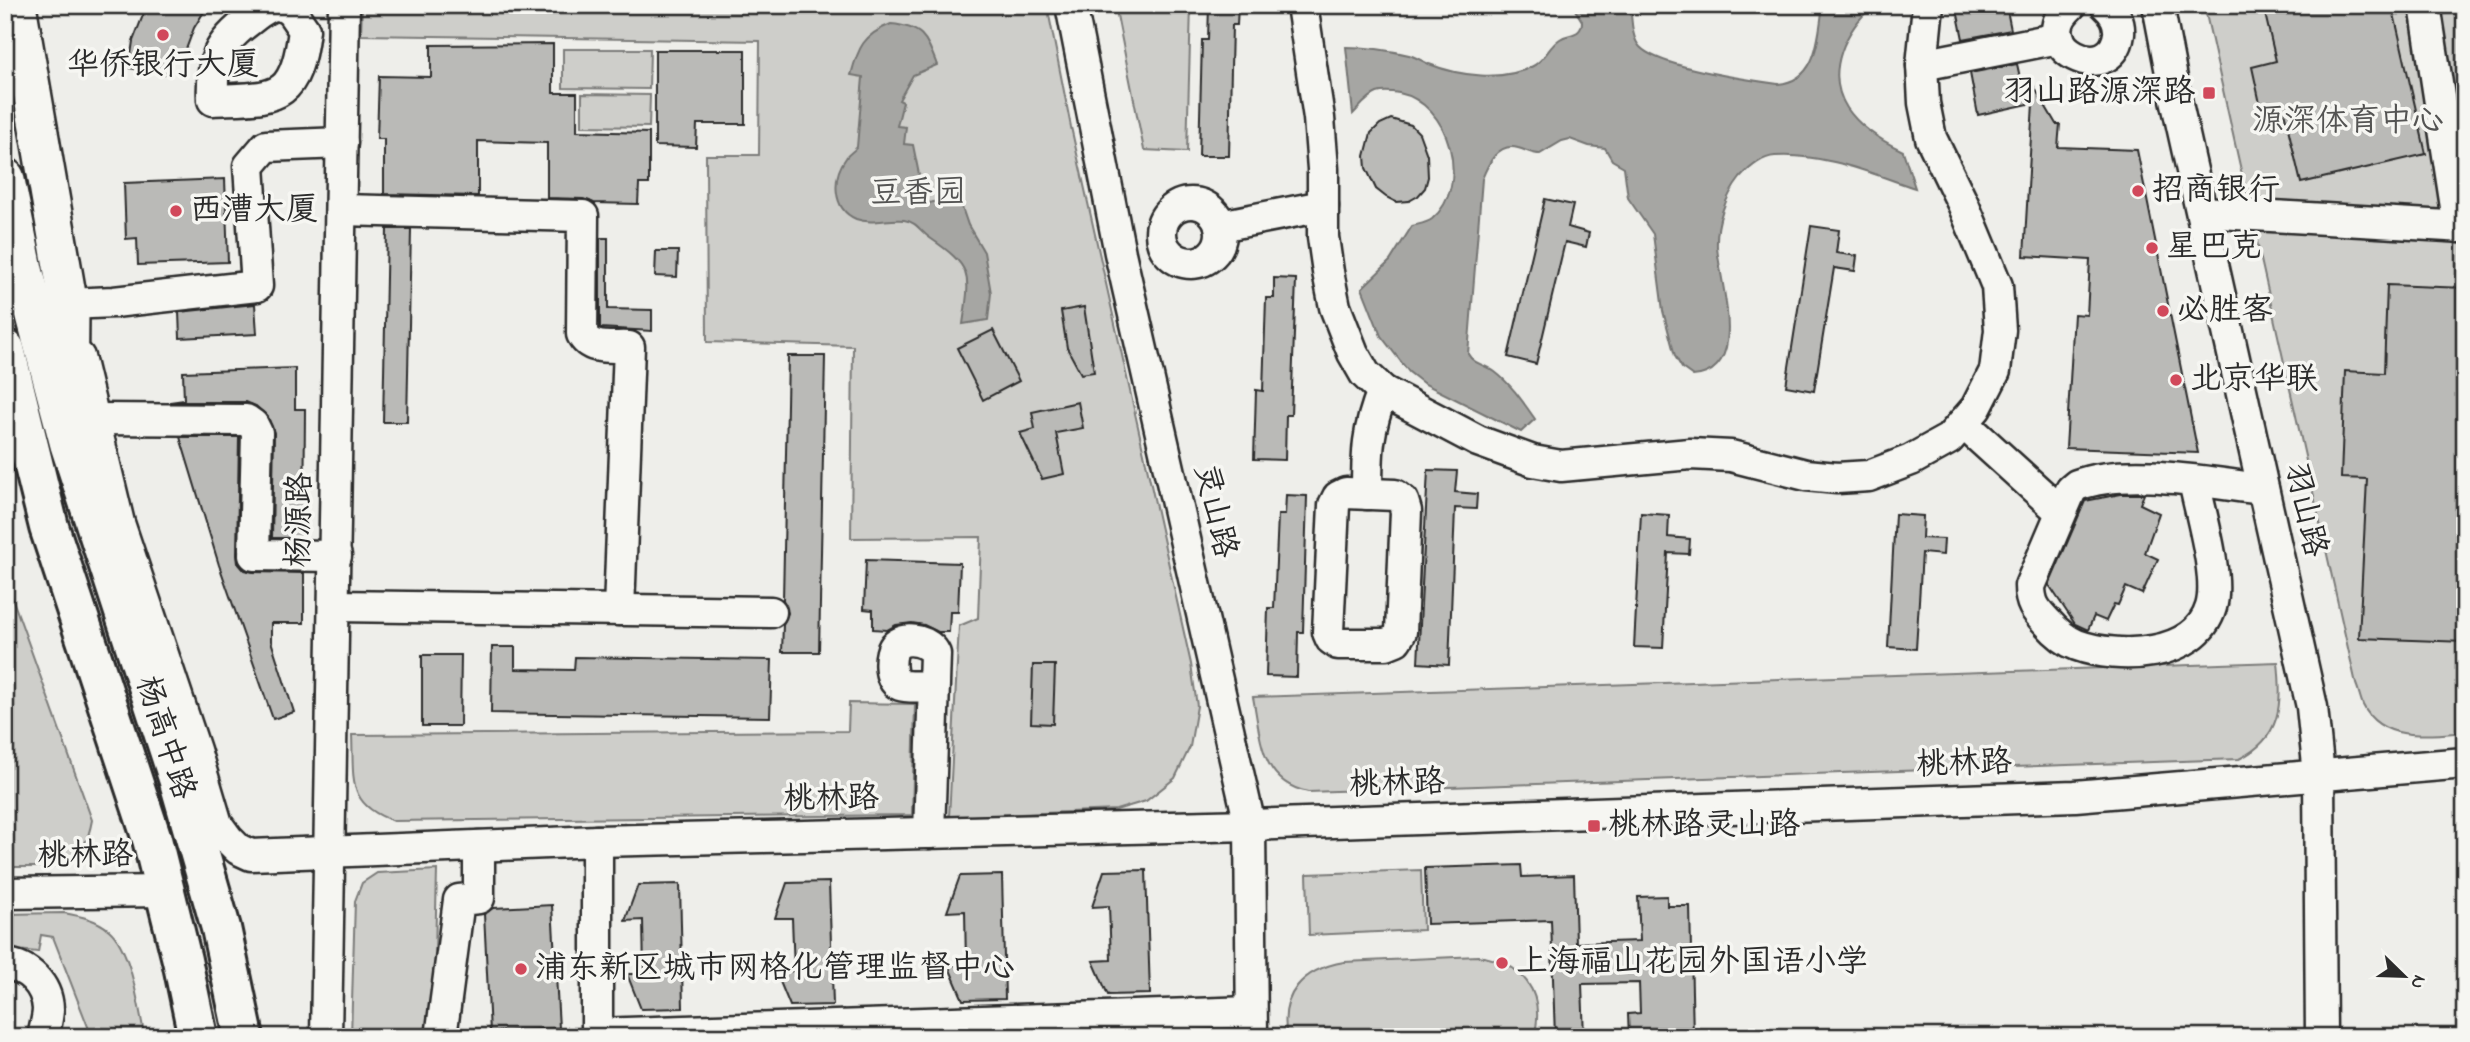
<svg xmlns="http://www.w3.org/2000/svg" width="2470" height="1042" font-family="'Indie Flower','LXGW WenKai TC',sans-serif">
	<style>
		.green { fill: #cececa; stroke: #7c7c7a; stroke-width: 2 }
		.water { fill: #a6a6a3; stroke: #757573; stroke-width: 2 }
		.building { fill: #babab7; stroke: #2b2b2b; stroke-width: 2 }
		.lines { fill: none; stroke-linecap: round; stroke-linejoin: round }
		.minor-casing { stroke: #2b2b2b; stroke-width: 35 }
		.major-casing { stroke: #2b2b2b; stroke-width: 42 }
		.highway-casing { stroke: #2b2b2b; stroke-width: 44 }
		.minor { stroke: #f6f6f2; stroke-width: 30 }
		.major { stroke: #f6f6f2; stroke-width: 37 }
		.highway { stroke: #f6f6f2; stroke-width: 38 }
		.poi-dot { fill: #d1495b; stroke: #f6f6f2; stroke-width: 2.5 }
		.labels { text-anchor: middle; dominant-baseline: central; stroke-width: 7; stroke-linejoin: round; paint-order: stroke }
		.poi-label { font-size: 32px; fill: #2b2b2b; stroke: #f6f6f2; text-anchor: start }
		.park-label { font-size: 32px; fill: #545453; stroke: #f6f6f2 }
		.street-label { font-size: 32px; fill: #2b2b2b; stroke: #f6f6f2 }
	</style>
	<rect width="100%" height="100%" fill="#eeeeea"/>
	<filter id="ink" filterUnits="userSpaceOnUse"><feTurbulence type="fractalNoise" baseFrequency=".0143" numOctaves="2"/><feDisplacementMap in="SourceGraphic" scale="14" xChannelSelector="R" yChannelSelector="G"/><feConvolveMatrix kernelMatrix="1 2 1 2 8 2 1 2 1" color-interpolation-filters="sRGB"/></filter>
	<g filter="url(#ink)">
		<!-- green -->
		<g class="green">
			<polygon points="362,5 1047,5 1071,127 1191,664 1197,706 1190,747 1175,778 1146,801 1116,810 949,817 959,626 978,618 981,537 851,538 853,346 707,342 706,155 759,155 760,41 361,35"/>
			<polygon points="1115,5 1191,5 1187,152 1144,150"/>
			<path d="M2204,5h261v727c-33,3 -84,11 -102,-27 -3,-7 -4,-14 -7,-21z"/>
			<polygon points="563,49 650,49 649,89 563,88"/>
			<polygon points="582,94 650,95 649,127 582,126"/>
			<path d="M5,578l87,242c-10,56 -40,46 -87,47z"/>
			<path d="M2278,662c4,42 4,76 -39,97l-931,33c-48,-10 -47,-54 -55,-95z"/>
			<path d="M849,703l66,1 -3,111 -518,6c-48,-16 -40,-43 -42,-86l496,-4z"/>
			<polygon points="437,870 433,1037 351,1037 355,901 362,883 377,873"/>
			<polygon points="1421,870 1423,930 1309,935 1307,874"/>
			<path d="M64,913c16,3 32,6 45,17 23,20 29,77 36,107h-53l-39,-100 -12,-2 -3,17 -33,-3v-35z"/>
			<path d="M1478,956c44,6 68,36 56,81h-247c-8,-43 16,-68 57,-75z"/>
		</g>
		<!-- water -->
		<g class="water">
			<path d="M1572,5h58c2,13 1,32 10,42 19,20 109,33 138,37 40,-3 40,-47 45,-79h51c-28,24 -50,67 -27,103 13,20 35,33 56,43l12,37c-45,-15 -91,-35 -140,-32 -13,1 -26,12 -35,22 -15,19 -24,45 -23,69 3,38 34,124 -24,129l-11,-8 -7,-12 -12,-45 -10,-77 -25,-36 -4,-31 -12,-7 -7,-12 -16,-2 -19,-7 -8,2 -22,13c-8,0 -14,-4 -22,-6 -20,-6 -30,16 -36,31l-14,175c5,10 18,11 27,18 16,12 28,30 40,47l-14,13 -98,-49 -14,-11 -28,-36 -19,-48 28,-27 22,-35c7,-2 15,-3 20,-7 40,-34 18,-116 -33,-126 -6,-1 -16,-2 -22,0 -10,4 -17,14 -24,21l-7,-67c22,0 42,3 63,8 7,2 13,6 20,9 30,12 74,18 104,2 12,-6 16,-20 27,-27 9,-6 22,-2 22,-18z"/>
			<path d="M891,24c32,3 35,13 46,41l-24,10 -14,25 4,2 -6,24 9,1 -2,17 9,1 12,59 33,-8 10,29 16,27 7,41 -3,27 -25,4c7,-49 11,-56 -33,-86 -10,-7 -13,-16 -26,-18 -15,-2 -32,5 -48,-1 -24,-10 -24,-42 -10,-61 2,-4 8,-7 11,-11l6,-70 -12,-2c7,-27 12,-40 40,-51z"/>
		</g>
		<!-- building -->
		<g class="building">
			<polygon points="147,5 208,5 194,28 182,60 170,57 167,74 129,68 133,41"/>
			<polygon points="1209,5 1238,5 1237,25 1232,25 1229,156 1199,156 1202,40 1208,40"/>
			<polygon points="1956,5 2006,5 2011,30 1963,39"/>
			<polygon points="2263,5 2392,5 2426,154 2301,183 2282,103 2261,108 2252,67 2276,61"/>
			<polygon points="553,44 553,93 577,93 577,131 649,133 649,184 639,184 638,204 594,203 583,199 547,198 547,143 478,141 478,196 384,194 384,139 377,139 379,76 431,77 431,45"/>
			<polygon points="655,50 745,50 745,124 697,124 696,147 655,146"/>
			<polygon points="2017,64 2021,82 2030,80 2056,124 2060,124 2058,147 2137,150 2198,453 2066,448 2074,314 2087,315 2090,260 2024,256 2033,103 1978,115 1970,73"/>
			<polygon points="1391,119 1411,125 1419,133 1427,155 1428,177 1425,188 1418,196 1409,201 1396,202 1386,197 1376,189 1366,168 1365,156 1371,133 1380,124"/>
			<polygon points="225,179 228,262 138,265 137,238 126,239 124,183"/>
			<polygon points="1545,199 1573,205 1568,227 1589,233 1586,247 1565,242 1536,364 1508,357"/>
			<polygon points="1811,226 1839,230 1836,253 1857,256 1855,271 1834,268 1814,391 1786,386"/>
			<polygon points="387,229 411,229 407,422 383,422"/>
			<polygon points="600,238 608,238 608,309 652,310 652,331 600,328"/>
			<polygon points="656,251 678,251 677,277 655,276"/>
			<polygon points="1274,278 1296,279 1291,415 1286,415 1285,460 1254,459 1256,390 1263,391 1266,298 1274,298"/>
			<polygon points="2387,285 2465,288 2465,642 2359,638 2367,479 2341,478 2345,371 2384,373"/>
			<polygon points="255,304 257,334 180,338 179,312"/>
			<polygon points="1084,307 1094,372 1081,374 1067,348 1061,311"/>
			<polygon points="993,330 1019,381 983,400 957,348"/>
			<polygon points="788,356 825,356 819,652 782,652 783,624 788,613 783,600"/>
			<polygon points="295,368 295,409 305,409 304,538 272,538 274,433 268,417 256,406 246,402 170,402 184,400 183,372"/>
			<polygon points="1078,402 1083,428 1056,433 1064,474 1042,479 1020,433 1035,429 1032,412"/>
			<polygon points="180,437 239,437 237,555 238,563 244,570 253,572 304,573 304,623 271,623 271,641 294,712 273,719 219,565"/>
			<polygon points="1428,470 1457,471 1455,492 1477,494 1476,509 1455,508 1449,665 1418,663"/>
			<polygon points="2121,494 2144,494 2140,504 2159,513 2145,553 2158,559 2142,594 2126,587 2118,605 2114,604 2106,621 2094,616 2088,630 2075,624 2049,585 2085,501"/>
			<polygon points="1286,495 1307,496 1303,632 1298,632 1297,677 1266,676 1268,608 1274,608 1278,515 1285,515"/>
			<polygon points="1641,513 1669,515 1668,537 1690,539 1689,554 1668,553 1663,648 1634,647"/>
			<polygon points="1895,514 1923,516 1922,538 1944,539 1943,555 1922,553 1916,649 1888,647"/>
			<polygon points="866,560 960,563 958,612 950,612 949,632 938,632 924,625 912,623 896,625 887,630 873,629 873,610 864,609"/>
			<polygon points="492,647 515,647 515,669 574,670 575,657 772,660 770,717 491,713"/>
			<polygon points="422,655 461,655 460,726 422,726"/>
			<polygon points="1033,665 1055,665 1053,724 1031,723"/>
			<polygon points="1521,865 1522,877 1574,875 1576,943 1640,941 1638,897 1667,896 1667,906 1690,906 1693,1037 1629,1037 1628,1014 1640,1013 1639,983 1582,984 1584,1037 1555,1037 1551,920 1427,924 1425,868"/>
			<polygon points="1146,870 1150,994 1108,995 1093,961 1111,960 1109,906 1092,907 1104,871"/>
			<polygon points="1002,875 1005,999 963,1000 948,965 966,965 965,911 947,912 960,876"/>
			<polygon points="829,882 833,1005 790,1006 776,972 794,971 792,918 775,918 787,883"/>
			<polygon points="680,884 683,1008 641,1009 627,974 644,974 643,920 625,921 638,885"/>
			<polygon points="552,905 559,1028 490,1032 484,914 493,908"/>
		</g>
		<g class="lines">
			<defs>
				<g id="minor">
					<path d="M275,5c-10,2 -16,8 -24,14 -33,24 -40,41 -38,81 63,-3 82,3 91,-70l-13,-19 -10,-6"/>
					<polyline points="1071,5 1120,253 1250,825 1252,1037"/>
					<polyline points="1302,5 1319,118 1323,169 1323,237 1328,272 1335,307 1353,353 1365,374 1383,391 1478,441 1533,461 1561,466 1690,454 1731,456 1806,475 1837,478 1869,476 1911,460 1949,439 1976,408 1995,371 2000,330 1997,286 1963,204 1931,138 1924,103 1922,65 1928,5"/>
					<path d="M2071,5c-47,42 41,83 48,29 1,-12 -5,-22 -13,-29"/>
					<polyline points="2158,5 2176,99 2312,707 2319,775 2321,1037"/>
					<polyline points="2425,5 2459,227"/>
					<polyline points="1922,65 2059,38"/>
					<circle cx="1191" cy="233" r="30"/>
					<path d="M341,210l242,6 -1,118c8,17 30,12 47,13l-10,263"/>
					<polyline points="2202,212 2465,227"/>
					<polyline points="1220,226 1323,206"/>
					<polyline points="68,304 114,302 257,286 249,166 266,146 342,143"/>
					<polyline points="79,357 119,523 195,750 217,824 228,839 238,849 251,855 597,841 1250,825 2075,796 2465,763"/>
					<polyline points="93,419 246,420 253,425 257,433 254,555 336,556"/>
					<polyline points="1963,423 2061,512"/>
					<path d="M2194,481c6,31 26,96 17,126 -15,51 -93,53 -134,38 -11,-4 -22,-14 -30,-23 -12,-12 -17,-19 -17,-36l41,-96 6,-5c51,-19 132,-2 186,4"/>
					<polygon points="1346,493 1395,495 1403,501 1406,511 1401,632 1396,640 1386,644 1338,644 1331,639 1328,632 1334,505 1338,497"/>
					<path d="M1367,494c0,-41 0,-64 16,-103"/>
					<polyline points="335,606 771,612"/>
					<path d="M929,833l6,-179c-5,-12 -27,-19 -39,-9 -8,7 -8,36 4,40 9,3 24,1 34,1"/>
					<polyline points="5,893 165,891"/>
					<path d="M5,964c23,2 42,21 43,45 0,8 -3,19 -5,28"/>
					<polyline points="597,1034 1251,1012"/>
					<polyline points="326,1037 344,5"/>
					<polyline points="441,1037 459,900 479,898 479,846"/>
					<polyline points="597,1037 597,841"/>
				</g>
				<polyline id="major" points="17,5 70,312 69,417"/>
				<g id="highway">
					<polyline points="5,178 24,272 69,443 178,778 221,928 244,1037"/>
					<polyline points="5,349 49,527 152,839 182,960 198,1037"/>
				</g>
			</defs>
			<!-- minor casing -->
			<use href="#minor" class="minor-casing"/>
			<!-- major casing -->
			<use href="#major" class="major-casing"/>
			<!-- highway casing -->
			<use href="#highway" class="highway-casing"/>
			<!-- minor -->
			<use href="#minor" class="minor"/>
			<!-- major -->
			<use href="#major" class="major"/>
			<!-- highway -->
			<use href="#highway" class="highway"/>
		</g>
	</g>
	<!-- markers -->
	<g class="poi-dot">
		<circle cx="163" cy="35" r="7"/>
		<rect x="2202" y="86" width="14" height="14" rx="3.5"/>
		<circle cx="2138" cy="191" r="7"/>
		<circle cx="176" cy="211" r="7"/>
		<circle cx="2152" cy="248" r="7"/>
		<circle cx="2163" cy="311" r="7"/>
		<circle cx="2176" cy="380" r="7"/>
		<rect x="1587" y="819" width="14" height="14" rx="3.5"/>
		<circle cx="1502" cy="963" r="7"/>
		<circle cx="521" cy="969" r="7"/>
	</g>
	<g class="labels">
		<!-- poi labels -->
		<g class="poi-label">
			<text x="163" y="66" text-anchor="middle">华侨银行大厦</text>
			<text x="2195" y="93" text-anchor="end">羽山路源深路</text>
			<text x="2152" y="191">招商银行</text>
			<text x="190" y="211">西漕大厦</text>
			<text x="2166" y="248">星巴克</text>
			<text x="2177" y="311">必胜客</text>
			<text x="2190" y="380">北京华联</text>
			<text x="1608" y="826">桃林路灵山路</text>
			<text x="1516" y="963">上海福山花园外国语小学</text>
			<text x="535" y="969">浦东新区城市网格化管理监督中心</text>
		</g>
		<!-- park labels -->
		<g class="park-label">
			<text x="2348" y="122">源深体育中心</text>
			<text x="918" y="194">豆香园</text>
		</g>
		<!-- street labels -->
		<g class="street-label">
			<text transform="translate(2304 510) rotate(77)">羽山路</text>
			<text transform="translate(1214 511) rotate(77)">灵山路</text>
			<text transform="translate(301 520) rotate(-89)">杨源路</text>
			<text transform="translate(164 738) rotate(72)">杨高中路</text>
			<text transform="translate(1964 765) rotate(-2)">桃林路</text>
			<text transform="translate(1397 785) rotate(-2)">桃林路</text>
			<text transform="translate(831 800) rotate(-1)">桃林路</text>
			<text transform="translate(85 857) rotate(-1)">桃林路</text>
		</g>
	</g>
	<!-- margin -->
	<rect width="2470" height="1042" fill="none" stroke="#f6f6f2" stroke-width="28"/>
	<rect x="14" y="14" width="2442" height="1014" fill="none" stroke="#2b2b2b" stroke-width="2.5" filter="url(#ink)"/>
	<!-- north arrow -->
	<g transform="translate(2404 976) rotate(113)" stroke="#f6f6f2" stroke-width="5" paint-order="stroke">
	<path d="M0-5L12 26L0 18L-12 26Z" fill="#2b2b2b"/>
	<text y="-10" font-size="19" font-weight="bold" text-anchor="middle" fill="#2b2b2b">N</text>
	</g>
</svg>
